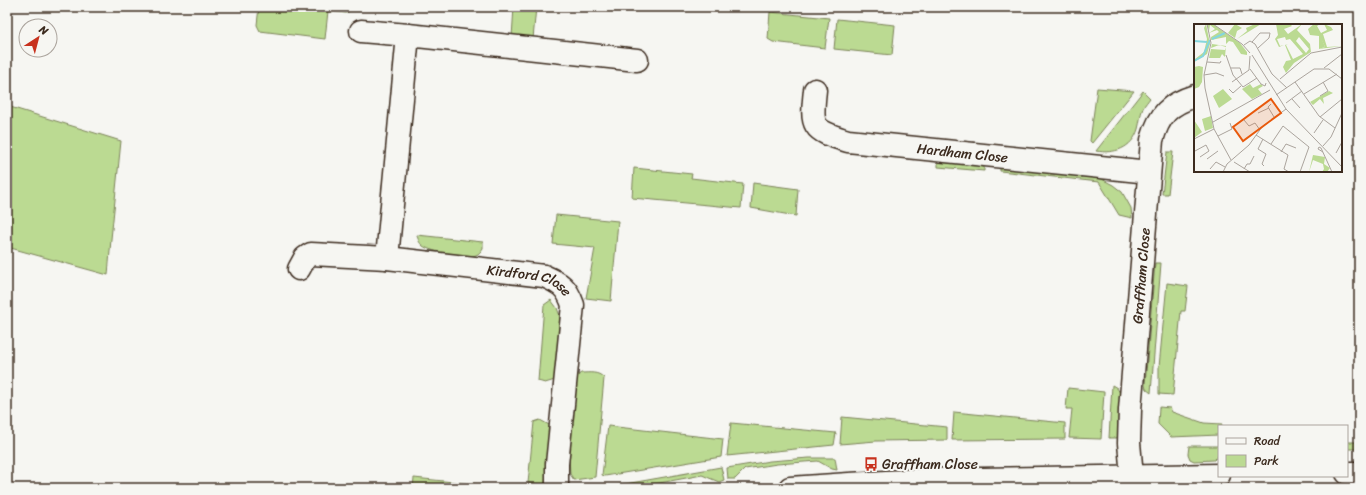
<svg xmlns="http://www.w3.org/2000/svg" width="1366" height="495" font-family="Sriracha,sans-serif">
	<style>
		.green { fill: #bbda92; stroke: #7b8258 }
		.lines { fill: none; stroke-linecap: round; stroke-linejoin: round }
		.minor-casing { stroke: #3b2a1e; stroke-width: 25 }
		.tertiary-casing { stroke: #3b2a1e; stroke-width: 25 }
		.minor { stroke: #f6f6f2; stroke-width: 22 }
		.tertiary { stroke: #f6f6f2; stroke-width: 22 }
		.labels { text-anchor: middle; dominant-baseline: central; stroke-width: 4; stroke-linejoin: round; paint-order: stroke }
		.street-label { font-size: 14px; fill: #3b2a1e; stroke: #f6f6f2 }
		.poi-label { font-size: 14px; fill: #3b2a1e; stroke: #f6f6f2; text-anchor: start }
		.inset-river { fill: none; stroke: #85d6dd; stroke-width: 2 }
		.inset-road { fill: none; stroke: #aba49d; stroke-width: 1 }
		.view { fill: #e8590c; fill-opacity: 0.15; stroke: #e8590c; stroke-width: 2 }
		.inset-edge { fill: none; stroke: #3b2a1e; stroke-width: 2 }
	</style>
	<rect width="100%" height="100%" fill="#f6f6f2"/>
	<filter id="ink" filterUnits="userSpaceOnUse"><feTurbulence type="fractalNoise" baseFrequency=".025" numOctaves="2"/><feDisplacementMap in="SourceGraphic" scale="8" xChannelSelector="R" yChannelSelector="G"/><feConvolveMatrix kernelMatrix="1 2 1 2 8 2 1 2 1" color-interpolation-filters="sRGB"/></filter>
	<g filter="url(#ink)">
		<!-- green -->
		<g class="green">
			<polygon points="259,7 349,7 349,11 346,13 328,11 325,39 260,31 257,25"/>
			<polygon points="514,7 536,7 533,39 512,37"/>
			<polygon points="770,12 829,18 825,48 773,42 768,39"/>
			<polygon points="837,19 895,25 892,55 834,49"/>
			<polygon points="1097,88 1134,91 1092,143 1090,141"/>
			<path d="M1143,91l7,7c-2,3 -5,6 -7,10 -3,7 -3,14 -5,21 -6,20 -24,25 -42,22z"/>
			<polygon points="7,106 121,141 111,239 108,275 7,247"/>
			<polygon points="1167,152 1173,152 1168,194 1162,194"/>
			<polygon points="938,162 984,166 984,171 938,167"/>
			<polygon points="1000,167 1096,176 1113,185 1122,192 1131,208 1132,218 1119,215 1099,182 1000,171"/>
			<polygon points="634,168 692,174 691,178 743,184 741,208 632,198"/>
			<polygon points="753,183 798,189 796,216 751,208"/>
			<polygon points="556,215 618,221 611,301 586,298 595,248 553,244"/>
			<path d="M417,235l66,7v6c-2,3 -4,6 -7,7 -9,4 -45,-3 -53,-9 -4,-3 -5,-7 -6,-11z"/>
			<polygon points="1155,263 1161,263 1151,393 1146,389 1145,385"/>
			<polygon points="1167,283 1188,286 1185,311 1181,311 1173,395 1159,394 1159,367"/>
			<polygon points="551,300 557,308 560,316 555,380 545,383 538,381 544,305"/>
			<path d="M581,373c8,0 17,-2 23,5l-9,99 -21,3 -4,-6 -1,-18 8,-80z"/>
			<polygon points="1112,385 1117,388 1123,398 1121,429 1117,438 1109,438"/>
			<polygon points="1068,388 1104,392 1101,439 1069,438 1072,409 1066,409"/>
			<polygon points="1159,407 1170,408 1172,412 1204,423 1222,424 1221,426 1219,426 1219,435 1171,437 1158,424"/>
			<polygon points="954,412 1065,423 1065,439 952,440"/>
			<polygon points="842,417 947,427 947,440 876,441 840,444"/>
			<polygon points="540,420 551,426 545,483 542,485 528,483 534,422"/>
			<polygon points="731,423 836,433 834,445 727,456"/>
			<polygon points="608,426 723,439 721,457 605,476 602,475"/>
			<rect x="1347" y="442" width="12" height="7"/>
			<polygon points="1189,446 1219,446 1219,455 1214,460 1194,461 1190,459 1188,454"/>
			<polygon points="809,458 835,458 837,470 832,469 818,461 777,464 745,469 735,479 728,479 727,468 770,461"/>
			<polygon points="721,467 724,480 719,482 702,475 633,488 614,488 614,486"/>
			<polygon points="414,478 503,487 510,488 413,488"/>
		</g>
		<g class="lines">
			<defs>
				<g id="minor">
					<path id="s1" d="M361,31l47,4 -21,223 157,18c16,7 23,11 29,29l-16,159v24"/>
					<polyline points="408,35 637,60"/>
					<path id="s2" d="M815,90c-4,37 -4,40 33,51l301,31"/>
					<polyline points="299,269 305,258 311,254 387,258"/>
					<path id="s3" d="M1132,476l-3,-33 1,-33 22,-270c7,-25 17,-36 43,-44"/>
				</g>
				<g id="tertiary">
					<polyline points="1347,473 1359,473"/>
					<polyline points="790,488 849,484 923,480 1219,475"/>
				</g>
			</defs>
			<!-- minor casing -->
			<use href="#minor" class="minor-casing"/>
			<!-- tertiary casing -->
			<use href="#tertiary" class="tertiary-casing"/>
			<!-- minor -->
			<use href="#minor" class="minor"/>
			<!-- tertiary -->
			<use href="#tertiary" class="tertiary"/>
		</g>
	</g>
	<!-- icons -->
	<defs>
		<symbol id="bus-bare" viewBox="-9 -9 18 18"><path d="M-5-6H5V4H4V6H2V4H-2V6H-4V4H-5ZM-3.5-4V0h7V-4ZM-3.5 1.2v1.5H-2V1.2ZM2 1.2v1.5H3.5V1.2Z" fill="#c8321e" stroke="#f6f6f2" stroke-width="2.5" paint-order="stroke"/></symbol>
	</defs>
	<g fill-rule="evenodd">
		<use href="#bus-bare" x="861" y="454" width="20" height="20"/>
	</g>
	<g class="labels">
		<!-- street labels -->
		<g class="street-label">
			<text stroke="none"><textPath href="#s2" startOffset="187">Hardham Close</textPath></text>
			<text stroke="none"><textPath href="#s3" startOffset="201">Graffham Close</textPath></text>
			<text stroke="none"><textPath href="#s1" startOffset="416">Kirdford Close</textPath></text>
		</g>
		<!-- poi labels -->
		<g class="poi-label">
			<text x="882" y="464">Graffham Close</text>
		</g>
	</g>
	<!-- overview -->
	<g transform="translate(1194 24)">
		<rect width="148" height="148" fill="#f6f6f2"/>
		<path d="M41,0l7,4 -5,3 -2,7 -7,-5zM5,42l4,1 -1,15 -3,5 -5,2v-22zM135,67l4,2 -10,5 1,6 -4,-5 -7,6 -3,-3zM0,96l8,12 -8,6z" fill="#bbda92"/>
		<path d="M12,0l4,20 -3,10 -13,8 1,-3 9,-7 3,-13 -3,-11zM13,0h6l27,19 7,9v3l-6,-1 -8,-12 -4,-1 -3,3v-7l-15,3v-3l8,-5 -2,-2 -8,3 6,-4 -5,-4 -1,6zM61,0h6l-24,15 10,-8 -1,-3zM82,0h14l2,2 -8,3 4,5 14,-10 -5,6 13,14 1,8 -17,11 -8,10 -3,-6 3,-6 5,-1 -6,-15 3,-1 -2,1 7,14 10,-5 -13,-15 -4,1 -1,-3 -8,2 3,7 4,-1 -5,2 -4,-8 3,-4zM105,13l10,12 -3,4 -10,-12zM120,0h6l-3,2 4,7 6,-3 -3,-6 7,3 2,3 -10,4 4,13 15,-1 -23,3 6,-2zM18,20l14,2 -1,11 -3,-3 -2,4h4h-15l2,-9 14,1 1,-3 -7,-2 -8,3zM56,60l3,4 8,-4 2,2 -5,3 4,5 -10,5 -10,-10zM119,131l12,2 -1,7 6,4 -3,4h-5l2,-3 -1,-5 -10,-4 -4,12z" fill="#bbda92" fill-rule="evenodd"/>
		<path d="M120,0l5,8 6,15 -6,2v-13l-9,-1 -2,-6zM29,65l9,10 -13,9 -6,-12zM17,92l2,12 -8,3 -3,-12z" fill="#bbda92"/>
		<path class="inset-river" d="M18,15l13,-6M0,17l13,1M0,37l9,-5 7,-16"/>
		<path class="inset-road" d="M13,0l4,19 -7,32 1,13 9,41 17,31M19,0l29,20 8,9M58,18l8,-9h10l-1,5 -11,10M50,21l6,-4 5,3 17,30 15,14M32,31l7,20 10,12 14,-9M58,31l34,54 56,58M13,38l13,1 1,-2M37,44h9l2,6M130,44l18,-14M56,45l11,15 4,2 1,-3M10,51l12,-2 8,3M86,55l31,-26 31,-6M38,58l17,-12 1,-14M101,58l24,34 16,12M35,65l4,4 8,-7M110,70l33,-20M82,71l38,-26h15l13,10M126,72l8,-5 -5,-9M98,75l8,9M92,79l16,-12M77,80l-3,3 6,10M64,89l11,-5M126,93l22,-18M50,96l5,6 6,-3 5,7M19,98l57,-32M120,109l9,-13M62,111l32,20 -4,14 5,3M24,112l14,-7 -2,-6M0,115l20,-10M69,115l-5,10 8,5 -4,10 2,2M77,120l12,-18 26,21 -9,25M129,122l8,-9 11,-24M1,127l11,-6 3,6 -9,6M87,128l5,-8 10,4M129,128l-5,-3 1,-2 2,1 11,24M142,129l6,-11M13,135l11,-8M40,138l16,10M16,145l6,-7 9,5M50,145l3,-5h3l4,-8M29,148l4,-8 22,-19 13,-18 24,-18"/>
		<path class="view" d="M77,75l10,14 -38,28 -10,-14z"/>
		<rect width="148" height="148" class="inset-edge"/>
	</g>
	<!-- margin -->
	<rect width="1366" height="495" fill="none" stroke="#f6f6f2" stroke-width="24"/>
	<rect x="12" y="12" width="1342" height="471" fill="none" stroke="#3b2a1e" stroke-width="1.5" filter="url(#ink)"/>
	<!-- legend -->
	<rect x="1218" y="425" width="130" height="52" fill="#f6f6f2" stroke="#aba49d"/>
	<rect x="1226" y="438" width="20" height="6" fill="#f6f6f2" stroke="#aba49d"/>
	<text x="1254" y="445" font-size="12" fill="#3b2a1e">Road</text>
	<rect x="1226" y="455" width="20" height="12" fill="#bbda92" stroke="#aba49d"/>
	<text x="1254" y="465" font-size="12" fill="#3b2a1e">Park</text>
	<!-- north arrow -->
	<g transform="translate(38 38) rotate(36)"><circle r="19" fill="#f6f6f2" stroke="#aba49d"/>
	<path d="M0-3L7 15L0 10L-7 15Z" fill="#c8321e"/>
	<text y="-6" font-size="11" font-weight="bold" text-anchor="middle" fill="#3b2a1e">N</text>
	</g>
</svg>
